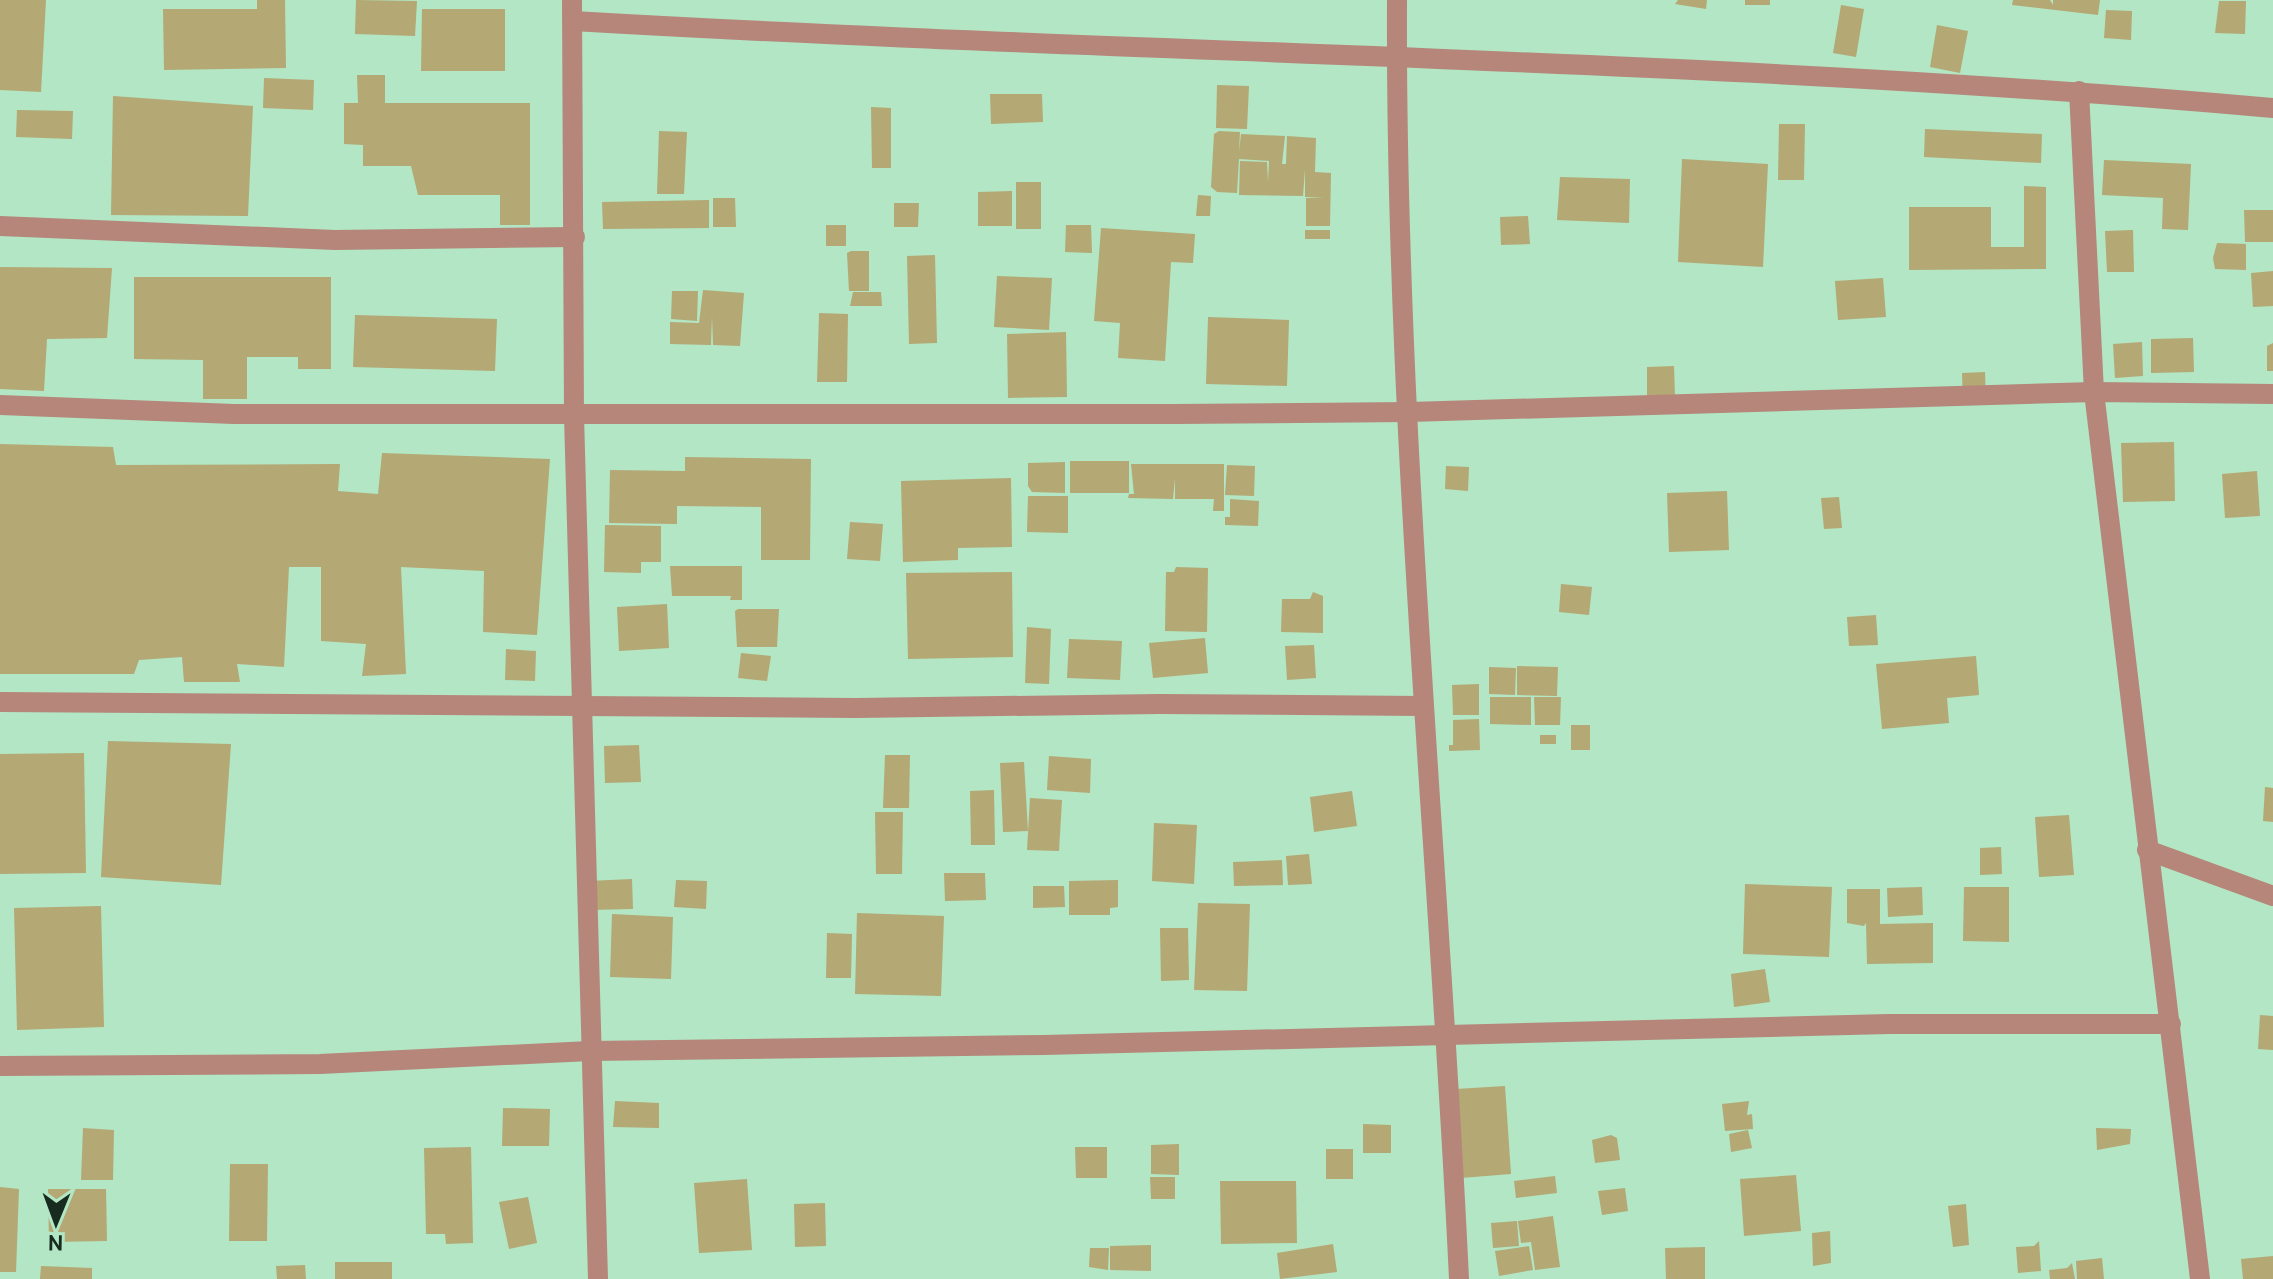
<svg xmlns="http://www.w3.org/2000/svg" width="2273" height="1279" font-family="Cabin,sans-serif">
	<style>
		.building { fill: #b4a874 }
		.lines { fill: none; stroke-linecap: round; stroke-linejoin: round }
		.minor { stroke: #b58679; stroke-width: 20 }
	</style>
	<rect width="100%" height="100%" fill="#b2e6c4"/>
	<!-- building -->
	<g class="building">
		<polygon points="0,0 46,0 41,92 0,90"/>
		<polygon points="257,0 285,0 286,68 164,70 163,9 257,9"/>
		<polygon points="356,0 417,1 415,36 355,34"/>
		<polygon points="1678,0 1707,0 1706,9 1675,4"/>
		<rect x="1745" y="0" width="25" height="5"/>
		<polygon points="2013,0 2050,0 2053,5 2053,0 2100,0 2098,15 2012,5"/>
		<polygon points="2219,1 2246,1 2245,34 2215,33"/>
		<polygon points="1841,5 1864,9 1856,57 1833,53"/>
		<polygon points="422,9 505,9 505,71 421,71"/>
		<polygon points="2106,10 2132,11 2131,40 2104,38"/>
		<polygon points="1937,25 1968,31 1960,73 1930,67"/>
		<polygon points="357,75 385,75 385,103 530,103 530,225 500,225 500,195 418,195 411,166 363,166 363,145 344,144 344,103 358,103"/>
		<polygon points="264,78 314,80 313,110 263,108"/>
		<polygon points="1217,85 1249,86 1247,129 1216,128"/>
		<polygon points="990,94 1042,94 1043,122 991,124"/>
		<polygon points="113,96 253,106 248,216 111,215"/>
		<polygon points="871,107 891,108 891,168 872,168"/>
		<polygon points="17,110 73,111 72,139 16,137"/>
		<polygon points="1779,124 1805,124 1804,180 1778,180"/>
		<polygon points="1925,129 2042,134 2041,163 1924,157"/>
		<polygon points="659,131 687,132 684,194 657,194"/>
		<polygon points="1219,131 1240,132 1239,152 1241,134 1285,136 1282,164 1286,164 1287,136 1316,138 1315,172 1331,173 1330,226 1306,226 1306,198 1324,197 1305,197 1305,169 1303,196 1239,195 1240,161 1267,162 1268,182 1269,161 1239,159 1237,193 1217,192 1211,187 1214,134"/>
		<polygon points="1682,159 1768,164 1763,267 1678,262"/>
		<polygon points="2104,160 2191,164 2188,230 2162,229 2163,198 2102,195"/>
		<polygon points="1560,177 1630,179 1629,223 1557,220"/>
		<rect x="1016" y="182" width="25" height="47"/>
		<polygon points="2024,186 2046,187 2046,269 1909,270 1909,207 1991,207 1991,247 2024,247"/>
		<polygon points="1012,191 1012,226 978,226 978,192"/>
		<polygon points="1198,195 1211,196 1210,216 1196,216"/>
		<polygon points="713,198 735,198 736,227 713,227"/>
		<polygon points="709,200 709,228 603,229 602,202"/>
		<polygon points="894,203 919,203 918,227 894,227"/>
		<polygon points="2244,210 2273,210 2273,242 2245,242"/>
		<polygon points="1528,216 1530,244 1501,245 1500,217"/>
		<rect x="826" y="225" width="20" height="21"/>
		<polygon points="1066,225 1091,225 1092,253 1065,252"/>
		<polygon points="1101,228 1195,234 1193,263 1171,262 1165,361 1118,358 1120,323 1094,321"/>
		<rect x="1305" y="230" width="25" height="9"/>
		<polygon points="2133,230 2134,272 2107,272 2105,231"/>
		<polygon points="2217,243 2246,244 2246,270 2215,269 2213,258"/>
		<polygon points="851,251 869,251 869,291 849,291 847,253"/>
		<polygon points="935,255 937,343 909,344 907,256"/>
		<polygon points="0,267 112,268 107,338 47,339 44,391 0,389"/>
		<polygon points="2273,271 2273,306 2253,307 2251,273"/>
		<polygon points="997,276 1052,278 1049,330 994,327"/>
		<polygon points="134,277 331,277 331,369 298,369 298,357 247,357 247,399 203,399 203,360 134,359"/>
		<polygon points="1883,278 1886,317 1838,320 1835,281"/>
		<polygon points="703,290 744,293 740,346 713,345 712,316 711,345 670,344 670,322 699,323"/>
		<polygon points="672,291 698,291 697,321 671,319"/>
		<polygon points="853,292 881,292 882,306 850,306"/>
		<polygon points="819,313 848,314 847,382 817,382"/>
		<polygon points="355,315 497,319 495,371 353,367"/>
		<polygon points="1208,317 1289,320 1287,386 1206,384"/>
		<polygon points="1066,332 1067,397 1008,398 1007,334"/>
		<polygon points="2193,338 2194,372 2151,373 2151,339"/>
		<polygon points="2142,342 2143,376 2115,378 2113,344"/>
		<polygon points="2273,343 2273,371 2267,371 2267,346"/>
		<polygon points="1674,366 1675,398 1647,398 1647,367"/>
		<polygon points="1985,372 1986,404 1963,404 1962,373"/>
		<polygon points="2174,442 2175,501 2123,502 2121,443"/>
		<polygon points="0,444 113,447 116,465 340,464 338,491 378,494 382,453 550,459 537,635 483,632 484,571 401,567 406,674 362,676 366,644 321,641 321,567 289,567 284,667 237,664 240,682 184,682 182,657 139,660 134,674 0,674"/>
		<polygon points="685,457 811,459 810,560 761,560 761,507 677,506 677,524 609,523 610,470 685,471"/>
		<rect x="1070" y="461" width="59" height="32"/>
		<polygon points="1065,462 1065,493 1032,492 1028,486 1028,463"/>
		<polygon points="1131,464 1224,464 1224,511 1213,511 1214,499 1175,499 1175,478 1173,499 1128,498 1129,494 1134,494"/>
		<polygon points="1227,465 1255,466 1254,496 1225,495"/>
		<polygon points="1446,466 1469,467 1468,491 1445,489"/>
		<polygon points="2257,471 2260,516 2225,518 2222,474"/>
		<polygon points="1011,478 1012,547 958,548 958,560 903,562 901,481"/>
		<polygon points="1727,491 1729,550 1669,552 1667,493"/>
		<polygon points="1028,496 1068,496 1068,533 1027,532"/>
		<polygon points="1839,497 1842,528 1824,529 1821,498"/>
		<polygon points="1230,499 1259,501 1258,526 1225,525 1225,517 1230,517"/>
		<polygon points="850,522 883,524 880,561 847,559"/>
		<polygon points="605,525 661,526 661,562 641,562 641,573 604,572"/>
		<polygon points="670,566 742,566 742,600 730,600 731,596 672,596"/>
		<polygon points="1176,567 1208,568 1207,632 1165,631 1166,572 1174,572"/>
		<polygon points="1012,572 1013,657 908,659 906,573"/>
		<polygon points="1561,584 1592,587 1589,615 1559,612"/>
		<polygon points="1313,592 1323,596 1323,633 1281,632 1282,599 1310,599"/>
		<polygon points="667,604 669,648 619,651 617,607"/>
		<polygon points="738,609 779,609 777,647 737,647 735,611"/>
		<polygon points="1876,615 1878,645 1849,646 1847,617"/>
		<polygon points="1027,627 1051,629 1049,684 1025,683"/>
		<polygon points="1205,638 1208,673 1153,678 1149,643"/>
		<polygon points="1069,639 1122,641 1120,680 1067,678"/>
		<polygon points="1314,645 1316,678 1287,680 1285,646"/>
		<polygon points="506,649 536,651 535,681 505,680"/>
		<polygon points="741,653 771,656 767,681 738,678"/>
		<polygon points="1976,656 1979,695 1947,698 1949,723 1882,729 1876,664"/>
		<polygon points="1517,666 1558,667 1557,696 1517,695"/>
		<polygon points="1489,667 1516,668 1515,695 1489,694"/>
		<polygon points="1479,684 1479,715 1453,715 1452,685"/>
		<polygon points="1490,697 1531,697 1531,725 1490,724"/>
		<polygon points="1534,697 1561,697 1560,725 1535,725"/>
		<polygon points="1479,719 1480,750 1449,751 1449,745 1453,745 1453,720"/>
		<rect x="1571" y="725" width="19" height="25"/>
		<rect x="1540" y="735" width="16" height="9"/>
		<polygon points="108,741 231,744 221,885 101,877"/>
		<polygon points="639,745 641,782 605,783 604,746"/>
		<polygon points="84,753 86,873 0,874 0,754"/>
		<polygon points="885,755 910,755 909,808 883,808"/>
		<polygon points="1049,756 1091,759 1090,793 1047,790"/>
		<polygon points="1024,762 1028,831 1003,832 1000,763"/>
		<polygon points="2265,787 2273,788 2273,822 2263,821"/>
		<polygon points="994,790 995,845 971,845 970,791"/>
		<polygon points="1352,791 1357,826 1314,832 1310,797"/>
		<polygon points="1030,798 1062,800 1059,851 1027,850"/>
		<polygon points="875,812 903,812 902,874 876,874"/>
		<polygon points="2069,815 2074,875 2039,877 2035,817"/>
		<polygon points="1154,823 1197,825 1194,884 1152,881"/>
		<polygon points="2001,847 2002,874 1980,875 1980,848"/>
		<polygon points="1309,854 1312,884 1288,885 1286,856"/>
		<polygon points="1282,860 1283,885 1234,886 1233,862"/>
		<polygon points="944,873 985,873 986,900 945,901"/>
		<polygon points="632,879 633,909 589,910 588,881"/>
		<polygon points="676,880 707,881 706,909 674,907"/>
		<polygon points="1118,880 1118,907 1110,908 1110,915 1069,915 1069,881"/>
		<polygon points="1745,884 1832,887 1829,957 1743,954"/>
		<polygon points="1033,886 1064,886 1065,907 1033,908"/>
		<polygon points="1922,887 1923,915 1888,917 1887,888"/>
		<polygon points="1964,887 2009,887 2009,942 1963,941"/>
		<polygon points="1847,889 1880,889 1880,924 1933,923 1933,963 1867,964 1866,923 1864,926 1847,923"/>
		<polygon points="1198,903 1250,904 1247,991 1194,990"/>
		<polygon points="101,906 104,1027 17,1030 14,908"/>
		<polygon points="857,913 944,916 941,996 855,994"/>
		<polygon points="612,914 673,917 671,979 610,977"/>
		<polygon points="1160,928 1188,928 1189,980 1161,981"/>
		<polygon points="827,933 852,934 851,978 826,978"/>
		<polygon points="1765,969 1770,1002 1734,1007 1731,974"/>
		<polygon points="2260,1015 2273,1016 2273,1050 2258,1049"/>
		<polygon points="1505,1086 1511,1174 1461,1178 1456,1089"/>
		<polygon points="615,1101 659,1103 659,1128 613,1127"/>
		<polygon points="1749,1101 1747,1115 1752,1114 1753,1129 1725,1131 1722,1104"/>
		<polygon points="503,1108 550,1109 549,1146 502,1146"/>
		<polygon points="1363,1124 1391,1125 1391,1153 1363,1153"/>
		<polygon points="83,1128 114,1130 113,1180 81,1180"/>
		<polygon points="2096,1128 2131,1129 2130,1144 2097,1150"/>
		<polygon points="1748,1130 1752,1148 1731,1152 1729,1134"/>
		<polygon points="1611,1135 1617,1138 1620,1160 1595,1163 1592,1140"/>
		<polygon points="1179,1144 1179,1175 1151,1174 1151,1145"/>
		<polygon points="471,1147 473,1243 446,1244 445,1234 426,1234 424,1148"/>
		<polygon points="1075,1147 1107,1147 1107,1178 1076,1178"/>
		<rect x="1326" y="1149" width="27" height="30"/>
		<polygon points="230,1164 268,1164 267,1241 229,1241"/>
		<polygon points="1796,1175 1801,1231 1744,1236 1740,1179"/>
		<polygon points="1555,1176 1557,1193 1516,1198 1514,1181"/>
		<polygon points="1150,1177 1175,1177 1175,1199 1151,1199"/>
		<polygon points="747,1179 752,1250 699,1253 694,1183"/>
		<polygon points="1220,1181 1296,1181 1297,1243 1221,1244"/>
		<polygon points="0,1187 19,1189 16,1272 0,1272"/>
		<polygon points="1625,1188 1628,1211 1602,1215 1598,1191"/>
		<polygon points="48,1189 106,1189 107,1241 49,1242"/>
		<polygon points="528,1197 537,1243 509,1249 499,1202"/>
		<polygon points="825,1203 826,1246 795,1247 794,1204"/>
		<polygon points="1966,1204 1969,1245 1953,1247 1948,1206"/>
		<polygon points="1553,1216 1560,1267 1535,1270 1531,1242 1521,1243 1518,1221"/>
		<polygon points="1517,1221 1519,1246 1493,1248 1491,1223"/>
		<polygon points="1830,1231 1831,1263 1813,1266 1812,1233"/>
		<polygon points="2039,1241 2041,1271 2018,1273 2016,1247 2034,1246"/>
		<polygon points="1333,1244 1337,1272 1280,1279 1277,1253"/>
		<polygon points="1151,1245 1151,1271 1110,1270 1110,1246"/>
		<polygon points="1529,1246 1533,1270 1499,1276 1495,1251"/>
		<polygon points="1705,1247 1705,1279 1666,1279 1665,1248"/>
		<polygon points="1090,1248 1109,1248 1108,1270 1089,1267"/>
		<polygon points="2273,1256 2273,1279 2243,1279 2241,1259"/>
		<polygon points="2102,1258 2104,1279 2077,1279 2076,1261"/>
		<rect x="335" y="1262" width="57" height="17"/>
		<polygon points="2072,1263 2075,1279 2050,1279 2049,1270 2067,1268"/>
		<polygon points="305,1265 306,1279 277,1279 276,1266"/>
		<polygon points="41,1266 92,1268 92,1279 40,1279"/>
	</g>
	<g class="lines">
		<!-- minor -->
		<g class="minor">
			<polyline points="572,0 574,416 598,1279"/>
			<path d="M1397,0c-2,427 42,853 62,1279"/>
			<path d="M573,21c566,33 1135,37 1700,87"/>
			<polyline points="2079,91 2094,392 2200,1279"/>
			<polyline points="0,226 335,240 575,237"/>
			<polyline points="0,405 234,414 1175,414 1409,412 2094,392 2273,394"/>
			<polyline points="0,702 856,708 1159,704 1422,706"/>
			<polyline points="2147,850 2273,896"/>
			<polyline points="0,1066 320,1064 590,1051 1044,1045 1889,1024 2171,1024"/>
		</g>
	</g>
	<!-- north arrow -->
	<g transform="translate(56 1223) rotate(181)" stroke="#b2e6c4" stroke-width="6" paint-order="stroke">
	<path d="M0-6L14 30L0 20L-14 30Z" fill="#172b1f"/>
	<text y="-12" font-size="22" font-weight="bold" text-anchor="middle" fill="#172b1f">N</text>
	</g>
</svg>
